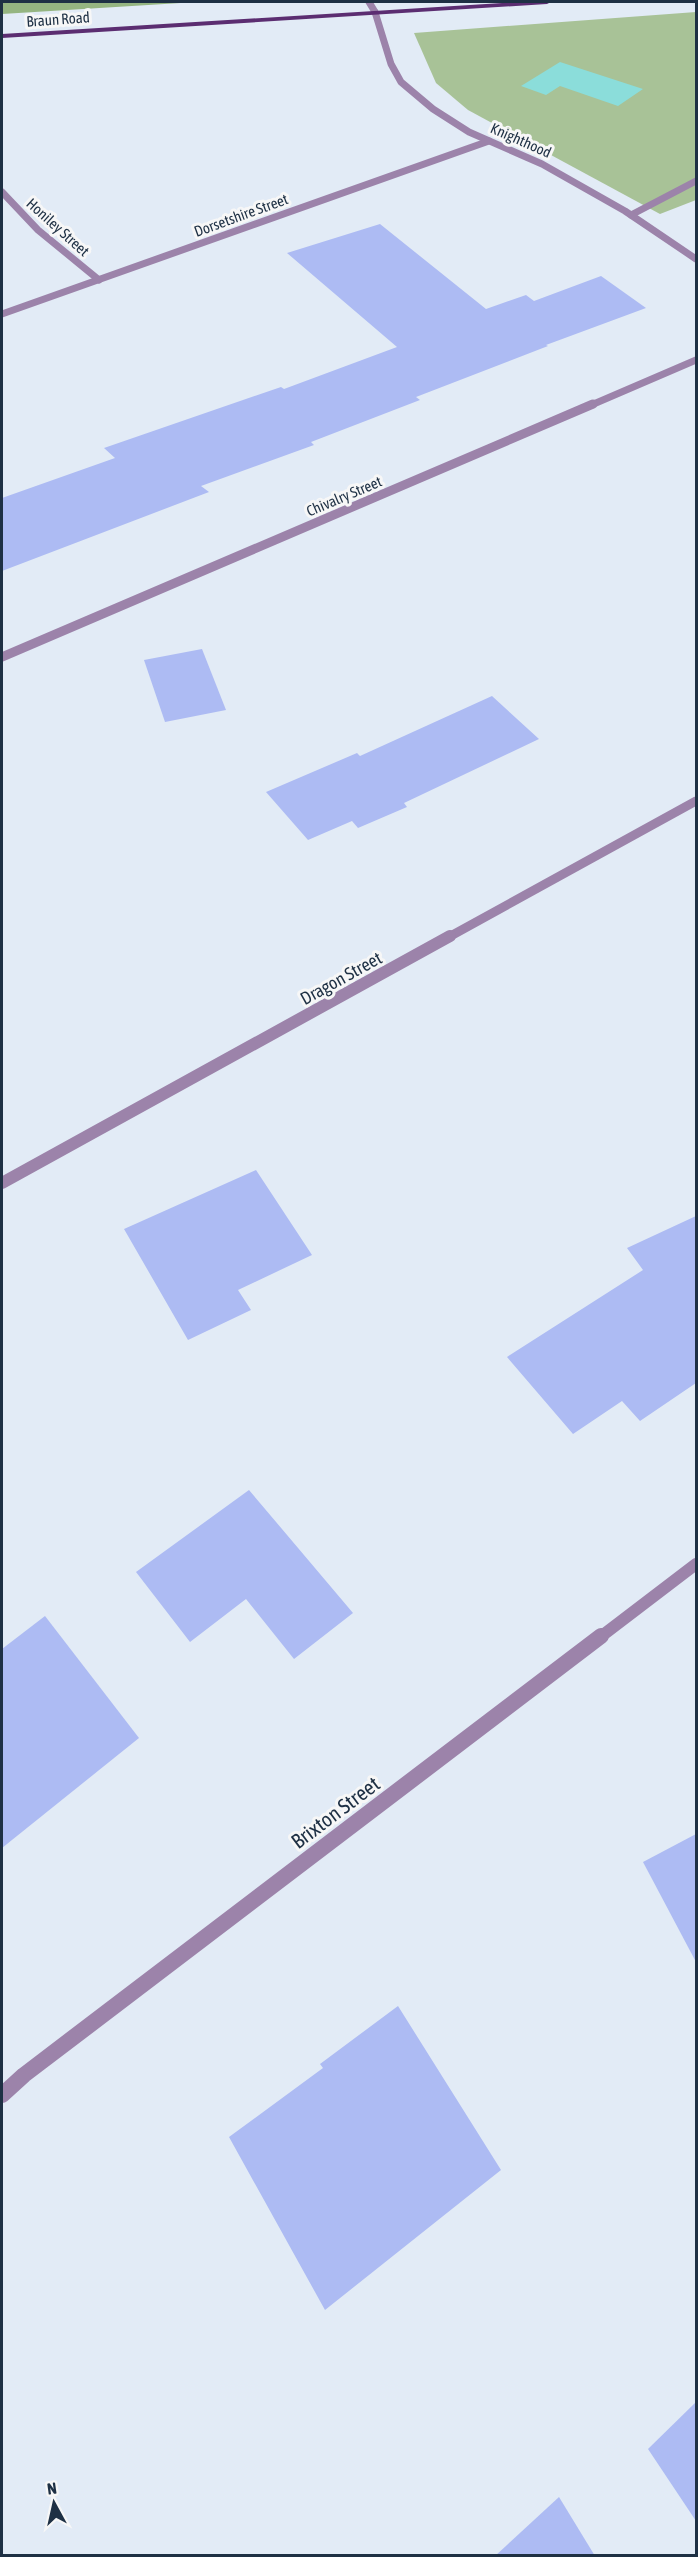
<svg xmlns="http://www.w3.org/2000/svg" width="698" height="2557" font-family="'Asap Condensed',sans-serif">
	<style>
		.green { fill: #a8c297 }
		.forest { fill: #95b581 }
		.water { fill: #8bddda }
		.building { fill: #adbbf3 }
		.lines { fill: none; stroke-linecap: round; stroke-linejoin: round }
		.lane { stroke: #9c83aa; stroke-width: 7 }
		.street-far3 { stroke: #9c83aa; stroke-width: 7 }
		.street-far2 { stroke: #9c83aa; stroke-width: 9 }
		.street-far1 { stroke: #9c83aa; stroke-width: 12 }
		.street { stroke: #9c83aa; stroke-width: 16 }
		.primary { fill: #5b2d71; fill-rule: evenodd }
		.labels { text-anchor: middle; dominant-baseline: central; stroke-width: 6; stroke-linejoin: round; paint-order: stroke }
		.far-street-label { font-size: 15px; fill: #1e3044; stroke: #f7f7f7 }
		.street-label { font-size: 18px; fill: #1e3044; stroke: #f7f7f7 }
		.near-street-label { font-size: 21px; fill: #1e3044; stroke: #f7f7f7 }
	</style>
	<rect width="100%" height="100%" fill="#e2ebf6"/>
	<!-- green -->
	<polygon class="green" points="696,12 696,200 660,214 468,110 436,83 414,33"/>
	<!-- forest -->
	<polygon class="forest" points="2,2 197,2 2,14"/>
	<!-- water -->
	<polygon class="water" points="560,62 643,89 618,106 560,86 546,95 521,86"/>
	<!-- building -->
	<g class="building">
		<polygon points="380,224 486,309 526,295 534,301 601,276 646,308 546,345 548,346 416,397 420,400 311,442 314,445 201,486 209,492 2,571 2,498 115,458 104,448 281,387 284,389 397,347 287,253"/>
		<polygon points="202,649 226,710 165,722 144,660"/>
		<polygon points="492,696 539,739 404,803 407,807 358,828 352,821 308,840 266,792 357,753 360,756"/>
		<polygon points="256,1170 312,1255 238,1290 251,1310 188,1340 124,1229"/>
		<polygon points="696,1216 696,1383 640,1421 622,1401 573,1434 507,1357 643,1270 627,1248"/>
		<polygon points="249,1490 353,1613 294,1659 246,1599 190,1642 136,1572"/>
		<polygon points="45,1616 139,1738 2,1848 2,1649"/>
		<polygon points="696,1834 696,1962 643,1862"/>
		<polygon points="398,2006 501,2170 325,2310 229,2137 323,2068 320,2064"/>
		<polygon points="696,2402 696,2521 648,2449"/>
		<polygon points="559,2497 595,2556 495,2556"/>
	</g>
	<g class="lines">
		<!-- lane -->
		<g class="lane">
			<polyline points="369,2 375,12"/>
			<polyline points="631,215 696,181"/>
		</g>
		<!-- street-far3 -->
		<g class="street-far3">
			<polyline points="375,12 391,64 401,82 433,109 469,132 542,164 625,211 696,259"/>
			<polyline points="2,192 38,230 99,280"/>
			<polyline points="2,314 489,141"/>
			<polyline points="589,406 696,360"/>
		</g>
		<!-- street-far2 -->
		<g class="street-far2">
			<polyline points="2,657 593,404"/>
			<polyline points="447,938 696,801"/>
		</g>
		<!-- street-far1 -->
		<g class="street-far1">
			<polyline points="2,1183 450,936"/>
			<polyline points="599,1638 696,1564"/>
		</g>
		<!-- street -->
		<polyline class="street" points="2,2095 24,2075 601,1636"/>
		<!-- primary -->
		<polygon class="primary" points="519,2 551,2 547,4 2,38 2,34"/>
	</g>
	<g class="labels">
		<!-- far-street labels -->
		<g class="far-street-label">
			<text transform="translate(58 19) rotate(-4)">Braun Road</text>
			<text transform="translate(521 140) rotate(24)">Knighthood</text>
			<text transform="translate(241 215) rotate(-20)">Dorsetshire Street</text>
			<text transform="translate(58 227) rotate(42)">Honiley Street</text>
			<text transform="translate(344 496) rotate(-23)">Chivalry Street</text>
		</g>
		<!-- street labels -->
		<g class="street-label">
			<text transform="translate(341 978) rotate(-29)">Dragon Street</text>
		</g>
		<!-- near-street labels -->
		<g class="near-street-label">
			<text transform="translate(335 1812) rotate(-37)">Brixton Street</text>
		</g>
	</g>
	<!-- border -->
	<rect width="698" height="2557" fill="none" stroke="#1e3044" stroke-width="6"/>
	<!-- north arrow -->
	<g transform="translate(54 2503) rotate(352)" stroke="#f7f7f7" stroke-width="4.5" paint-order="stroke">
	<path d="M0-4.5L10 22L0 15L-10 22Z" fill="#1e3044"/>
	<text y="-9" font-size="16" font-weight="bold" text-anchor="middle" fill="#1e3044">N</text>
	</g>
</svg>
